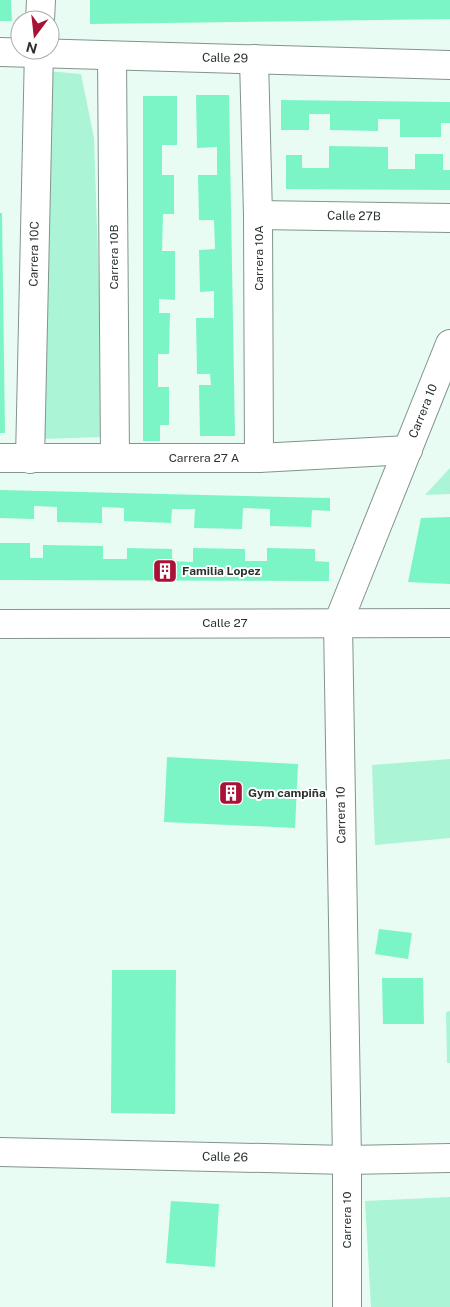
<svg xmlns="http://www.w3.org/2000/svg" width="450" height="1307" font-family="'Public Sans',sans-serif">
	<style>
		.green { fill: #abf4d5 }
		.building { fill: #7bf5c6 }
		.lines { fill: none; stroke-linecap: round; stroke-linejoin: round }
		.minor-casing { stroke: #82948c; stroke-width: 30 }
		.minor { stroke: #fff; stroke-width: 28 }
		.labels { text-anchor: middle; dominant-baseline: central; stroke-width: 4; stroke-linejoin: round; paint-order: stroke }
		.street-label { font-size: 12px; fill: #2a322e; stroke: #fff }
		.poi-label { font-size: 12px; font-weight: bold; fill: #2a322e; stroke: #fff; text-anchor: start }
	</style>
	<rect width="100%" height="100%" fill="#e9fcf3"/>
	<!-- green -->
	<g class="green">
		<polygon points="48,71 81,74 94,138 104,437 41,439"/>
		<polygon points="450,468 450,494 425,495"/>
		<polygon points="450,759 450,838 375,845 372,765"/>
		<polygon points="450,1011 450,1063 447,1063 446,1012"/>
		<polygon points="450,1197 450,1307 371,1307 365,1201"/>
	</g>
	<!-- building -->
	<g class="building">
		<polygon points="0,0 11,0 12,21 0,21"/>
		<polygon points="90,0 450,0 450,19 90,24"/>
		<polygon points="196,95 229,95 235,436 200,436 199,385 211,385 210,374 197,374 196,318 214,318 214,291 200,292 199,250 215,249 214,220 199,220 198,175 217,175 217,147 197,148"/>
		<polygon points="143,96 177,96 177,145 162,145 162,175 174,175 174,214 163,214 162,251 175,251 175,300 159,299 159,313 170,313 169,354 158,354 158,387 169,387 169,425 160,425 160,441 143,441"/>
		<polygon points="281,100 450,102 450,123 441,123 441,137 400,137 400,119 378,119 378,131 330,130 330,114 309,114 309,130 281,130"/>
		<polygon points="329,146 388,147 388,169 415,169 415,154 443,154 443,170 450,170 450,190 286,189 286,155 302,155 302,168 329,168"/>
		<polygon points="0,213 2,213 5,433 0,433"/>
		<polygon points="0,490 330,498 330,511 312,510 311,527 270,526 270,509 243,508 242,529 194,528 195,509 172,509 171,523 124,521 124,508 102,507 102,523 57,522 57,507 34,506 34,519 0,518"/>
		<polygon points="450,517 450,584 408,582 421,518"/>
		<polygon points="0,543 30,543 30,558 43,558 43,545 103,546 103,559 127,559 127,548 172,549 172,561 193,562 193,548 245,549 245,561 267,561 267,548 315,549 315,561 329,562 329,581 0,580"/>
		<polygon points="167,757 298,764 295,828 164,822"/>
		<polygon points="379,929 412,933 408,959 375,954"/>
		<polygon points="112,970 176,970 175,1114 111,1113"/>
		<polygon points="382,978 423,978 424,1024 383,1024"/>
		<polygon points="171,1201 219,1204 215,1267 166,1263"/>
	</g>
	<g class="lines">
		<defs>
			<g id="minor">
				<polyline points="40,20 41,0"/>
				<polyline points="0,52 450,65"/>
				<polyline points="112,56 115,458"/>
				<polyline points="254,59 258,215 259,458"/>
				<polyline points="258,215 450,218"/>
				<polyline points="0,458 259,458 408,450"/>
				<polyline points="30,459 39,50"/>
				<polyline points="0,624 450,623"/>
				<polyline points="0,1152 347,1160 450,1158"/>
				<polyline points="347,1307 347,1160 338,623 450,344"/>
			</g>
		</defs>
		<!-- minor casing -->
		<use href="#minor" class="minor-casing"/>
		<!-- minor -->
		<use href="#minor" class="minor"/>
	</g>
	<!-- icons -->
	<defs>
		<symbol id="building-square" viewBox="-11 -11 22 22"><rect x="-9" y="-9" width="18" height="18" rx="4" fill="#a91137" stroke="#fff"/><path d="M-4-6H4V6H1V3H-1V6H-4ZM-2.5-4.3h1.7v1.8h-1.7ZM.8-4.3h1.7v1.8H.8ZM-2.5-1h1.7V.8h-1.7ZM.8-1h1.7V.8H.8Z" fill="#fff"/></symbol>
	</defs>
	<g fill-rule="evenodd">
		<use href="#building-square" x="151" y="557" width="28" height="28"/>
		<use href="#building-square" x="217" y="779" width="28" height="28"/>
	</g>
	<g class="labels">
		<!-- street labels -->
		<g class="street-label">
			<text transform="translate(225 58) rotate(1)">Calle 29</text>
			<text transform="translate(354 216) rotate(1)">Calle 27B</text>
			<text transform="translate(34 254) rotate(-89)">Carrera 10C</text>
			<text transform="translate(114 257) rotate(-90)">Carrera 10B</text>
			<text transform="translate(259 258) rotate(-90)">Carrera 10A</text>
			<text transform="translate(423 411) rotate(-68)">Carrera 10</text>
			<text x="204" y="458">Carrera 27 A</text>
			<text x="225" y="623">Calle 27</text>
			<text transform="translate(341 815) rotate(-91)">Carrera 10</text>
			<text transform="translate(225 1157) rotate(1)">Calle 26</text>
			<text transform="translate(347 1220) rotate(-90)">Carrera 10</text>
		</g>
		<!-- poi labels -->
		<g class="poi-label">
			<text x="182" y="571">Familia Lopez</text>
			<text x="248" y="793">Gym campiña</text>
		</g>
	</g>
	<!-- north arrow -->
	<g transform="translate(35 35) rotate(195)"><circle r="24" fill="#ffffff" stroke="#aaadab"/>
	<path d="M0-4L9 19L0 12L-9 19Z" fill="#a91137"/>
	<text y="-8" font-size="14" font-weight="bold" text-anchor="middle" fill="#2a322e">N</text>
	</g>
</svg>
